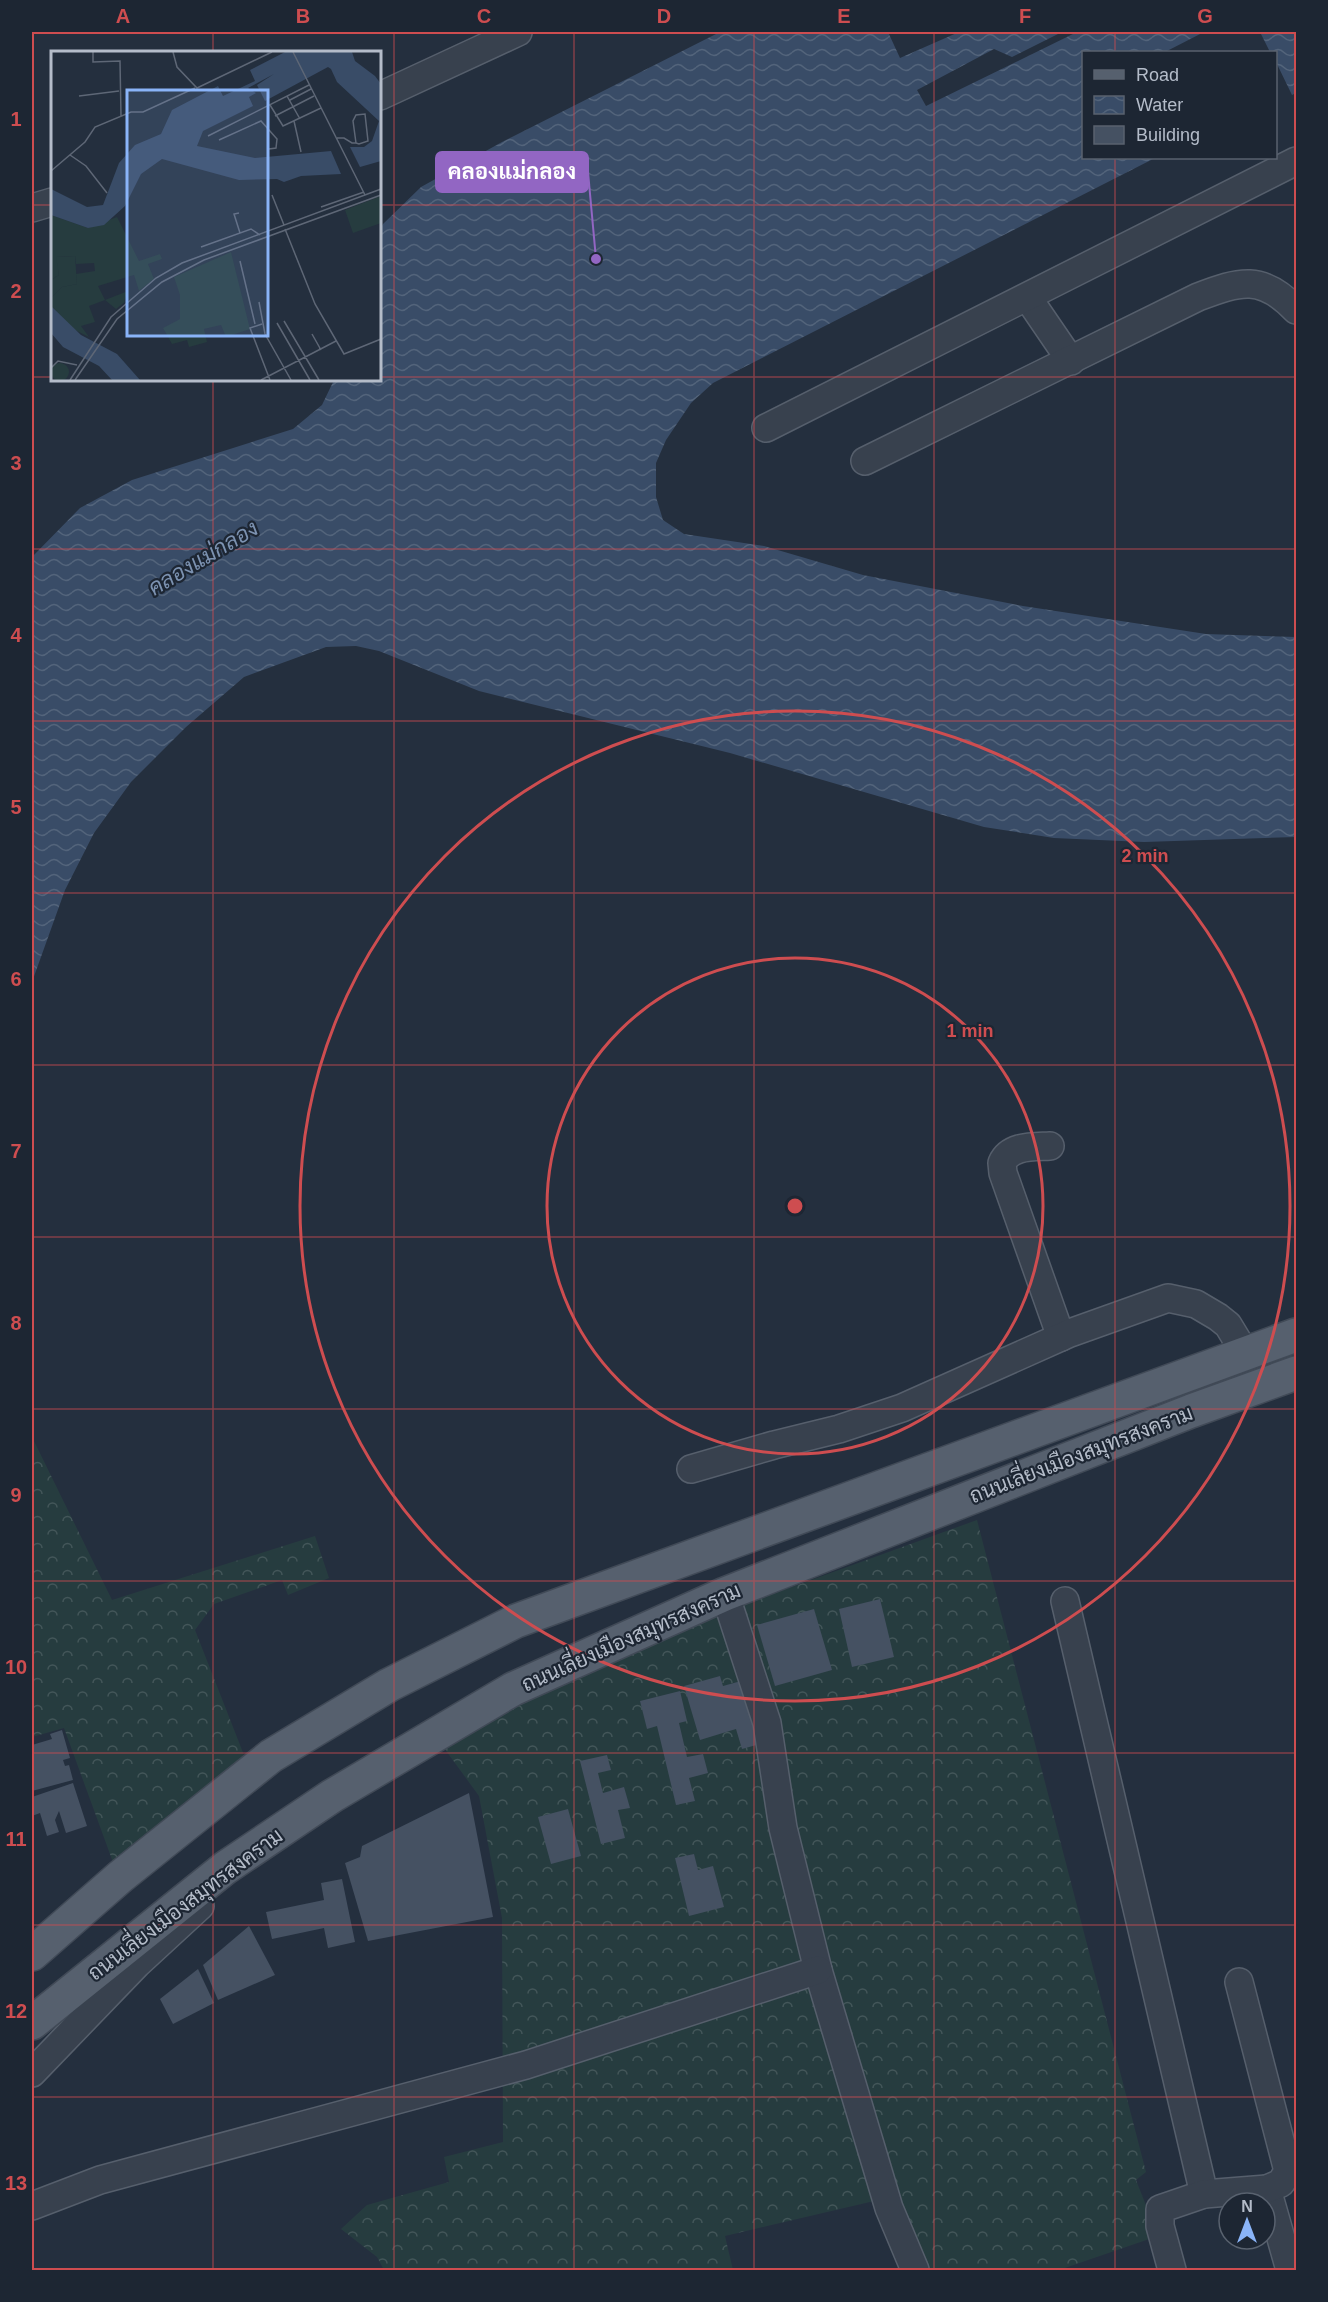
<svg xmlns="http://www.w3.org/2000/svg" width="1328" height="2302" font-family="Helvetica,Sarabun,sans-serif">
	<style>
		.forest { fill: url(#forest-crowns) }
		.water { fill: url(#water-waves) }
		.building { fill: #455162 }
		.lines { fill: none; stroke-linecap: round; stroke-linejoin: round }
		.minor-casing { stroke: #565f6c; stroke-width: 30 }
		.major-casing { stroke: #414a57; stroke-width: 36 }
		.minor { stroke: #38414e; stroke-width: 27 }
		.major { stroke: #56606e; stroke-width: 33 }
		.grid { fill: none; stroke: #ce4d50; stroke-width: 1.5; stroke-opacity: 0.55 }
		.ring { fill: none; stroke: #ce4d50; stroke-width: 3 }
		.labels { text-anchor: middle; dominant-baseline: central; stroke-width: 4.5; stroke-linejoin: round; paint-order: stroke }
		.street-label { font-size: 21px; fill: #b4bcc9; stroke: #1d2633 }
		.water-label { font-size: 22px; font-style: italic; fill: #7c92b1; stroke: #1d2633 }
		.inset-road { fill: none; stroke: #5e6776; stroke-width: 1.5 }
		.view { fill: #8ab4f8; fill-opacity: 0.15; stroke: #8ab4f8; stroke-width: 3 }
		.inset-edge { fill: none; stroke: #b4bcc9; stroke-width: 3 }
		.centre { fill: #ce4d50; stroke: #1d2633; stroke-width: 3 }
		.ring-label { font-size: 18px; text-anchor: middle; font-weight: bold; fill: #ce4d50; stroke: #1d2633; stroke-width: 4.5; stroke-linejoin: round; paint-order: stroke }
		.leader { fill: none; stroke: #9266c3; stroke-width: 2 }
		.callout-dot { fill: #9266c3; stroke: #1d2633; stroke-width: 2 }
		.callout { fill: #9266c3; stroke: #9266c3; stroke-width: 2 }
		.callout-label { font-size: 22px; text-anchor: middle; font-weight: bold; fill: #fff }
		.neatline { fill: none; stroke: #ce4d50; stroke-width: 2 }
		.grid-label { font-size: 20px; text-anchor: middle; font-weight: bold; fill: #ce4d50 }
	</style>
	<defs>
		<pattern id="forest-crowns" width="20" height="18" patternUnits="userSpaceOnUse" patternTransform="scale(1.5)"><rect width="20" height="18" fill="#263c3f"/><path d="M2 6a3 3 0 1 1 6 0M12 15a3 3 0 1 1 6 0" fill="none" stroke="#435659"/></pattern>
		<pattern id="water-waves" width="16" height="10" patternUnits="userSpaceOnUse" patternTransform="scale(1.5)"><rect width="16" height="10" fill="#394c67"/><path d="M0 5q4-4 8 0t8 0" fill="none" stroke="#53647b"/></pattern>
	</defs>
	<rect width="100%" height="100%" fill="#242f3e"/>
	<!-- forest -->
	<g class="forest">
		<polygon points="32,1437 112,1600 315,1536 329,1578 288,1595 282,1580 214,1604 195,1630 251,1773 118,1876 64,1728 32,1737"/>
		<polygon points="977,1520 1146,2172 1136,2180 1158,2236 1059,2270 916,2270 887,2198 725,2236 733,2270 384,2270 377,2257 341,2229 367,2205 449,2182 444,2157 503,2142 502,1918 479,1796 444,1748 521,1702 714,1615"/>
	</g>
	<!-- water -->
	<g class="water">
		<polygon points="720,32 888,32 900,58 959,32 1062,32 1012,57 994,49 917,90 926,106 1077,32 1204,32 1165,52 1084,52 1084,158 1155,158 713,383 691,403 666,440 656,463 656,497 663,520 684,534 764,546 863,575 1023,606 1206,634 1296,637 1296,837 1144,842 1054,838 984,827 730,753 479,691 379,651 356,646 326,647 244,677 186,727 131,782 94,833 65,890 32,982 32,557 80,508 132,480 293,429 322,405 334,380 380,380 380,230 383,224 421,187 502,142"/>
		<polygon points="1260,32 1296,32 1296,93 1292,95 1276,62 1276,52 1270,52"/>
	</g>
	<!-- building -->
	<g class="building">
		<polygon points="880,1599 894,1657 852,1667 839,1609"/>
		<polygon points="814,1609 832,1670 775,1686 757,1625"/>
		<polygon points="720,1676 723,1686 741,1681 760,1744 742,1749 736,1729 700,1740 684,1686"/>
		<polygon points="680,1691 687,1721 679,1723 687,1757 703,1754 708,1773 689,1778 695,1801 676,1805 657,1726 647,1729 640,1701"/>
		<polygon points="62,1730 70,1758 63,1760 65,1766 69,1765 73,1780 32,1791 32,1745 52,1739 50,1734"/>
		<polygon points="607,1755 611,1770 598,1773 603,1793 624,1787 630,1808 618,1810 625,1838 601,1844 580,1761"/>
		<polygon points="73,1783 87,1826 66,1833 59,1811 55,1820 59,1832 47,1836 40,1813 32,1816 32,1797"/>
		<polygon points="469,1793 493,1917 368,1941 345,1863 360,1857 362,1846"/>
		<polygon points="568,1809 581,1856 551,1864 538,1817"/>
		<polygon points="694,1854 698,1870 713,1866 724,1907 689,1916 675,1858"/>
		<polygon points="342,1879 355,1942 328,1948 324,1928 272,1939 266,1912 324,1900 321,1883"/>
		<polygon points="249,1926 275,1975 218,2000 203,1965"/>
		<polygon points="198,1969 214,2003 173,2024 160,1999"/>
	</g>
	<g class="lines">
		<defs>
			<g id="minor">
				<polyline points="380,96 518,32"/>
				<polyline points="32,208 52,202"/>
				<polyline points="1028,298 1071,361"/>
				<polyline points="766,428 1296,161"/>
				<path d="M865,461l333,-164c42,-16 64,-23 98,13"/>
				<path d="M1050,1146c-17,1 -40,-1 -48,17l1,10 58,164"/>
				<polyline points="691,1469 774,1445 839,1429 902,1408 1070,1333 1168,1298 1196,1304 1218,1317 1228,1325 1245,1353"/>
				<polyline points="725,1594 767,1723 783,1828 818,1970 889,2208 915,2270"/>
				<polyline points="1065,1601 1204,2194"/>
				<polyline points="32,2073 137,1964 200,1906"/>
				<polyline points="1267,2189 1290,2270"/>
				<polyline points="32,2206 100,2180 526,2065 818,1970"/>
				<polyline points="1172,2270 1160,2226 1160,2209 1204,2194 1267,2189 1281,2183 1288,2171 1239,1982"/>
			</g>
			<g id="major">
				<polyline points="32,1954 120,1877 271,1756 389,1685 516,1621 1296,1335"/>
				<polyline points="32,2023 225,1868 332,1796 513,1689 725,1594 1191,1411 1296,1373"/>
			</g>
		</defs>
		<!-- minor casing -->
		<use href="#minor" class="minor-casing"/>
		<!-- major casing -->
		<use href="#major" class="major-casing"/>
		<!-- minor -->
		<use href="#minor" class="minor"/>
		<!-- major -->
		<use href="#major" class="major"/>
	</g>
	<!-- grid -->
	<path class="grid" d="M213,32v20M394,32v2238M574,32v2238M754,32v2238M934,32v2238M1115,32v20M1115,158v2112M32,205h20M380,205h916M32,377h20M380,377h916M213,380v1890M32,549h1264M32,721h1264M32,893h1264M32,1065h1264M32,1237h1264M32,1409h1264M32,1581h1264M32,1753h1264M32,1925h1264M32,2097h1264"/>
	<!-- distance rings -->
	<g class="ring">
		<circle cx="795" cy="1206" r="248"/>
		<circle cx="795" cy="1206" r="495"/>
	</g>
	<g class="labels">
		<!-- street labels -->
		<g class="street-label">
			<text transform="translate(1081 1454) rotate(-21)">ถนนเลี่ยงเมืองสมุทรสงคราม</text>
			<text transform="translate(631 1637) rotate(-24)">ถนนเลี่ยงเมืองสมุทรสงคราม</text>
			<text transform="translate(185 1904) rotate(-37)">ถนนเลี่ยงเมืองสมุทรสงคราม</text>
		</g>
		<!-- water labels -->
		<g class="water-label">
			<text transform="translate(203 558) rotate(-31)">คลองแม่กลอง</text>
		</g>
	</g>
	<!-- overview -->
	<g transform="translate(51 51)">
		<rect width="330" height="330" fill="#242f3e"/>
		<path d="M330,145v27l-28,10 -8,-23zM0,164l37,13 29,-11 22,44 21,-7 2,5 -14,5 6,15 -38,30 -11,-9 -16,6 6,16 -14,4 8,11 -16,-8 -22,-23v-8l11,-11 15,-3 -1,-10 19,-3 -1,-8 -18,1 -1,-8 -18,1 2,18 -8,5zM83,224l5,16 -15,11 4,-11 -23,9 -7,-14zM180,201l19,77 -24,8 -5,-12 -17,4 3,13 -18,5 -2,-7 -15,4 -9,-16 17,-9v-24l-6,-18z" fill="#263c3f" fill-rule="evenodd"/>
		<path d="M24,205l2,28 -15,3 -11,11v-18l8,-5 -3,-18zM0 321a9 9 0 1 1 18 0a9 9 0 1 1-18 0Z" fill="#263c3f"/>
		<path d="M234,1h67l3,9 20,15 6,8v77l-21,6 -10,-20h14l8,-6 7,-20 -42,-39 -6,-13 -3,-2 -63,34 -8,-16 17,-11 -26,14 8,5 -7,4 4,9 -50,25 -6,15 58,12 76,-7 10,23 -40,2 -17,6 -7,-3 -38,1 -77,-21 -21,15 -16,32 -21,19 -16,3 -37,-13v-26l36,18 16,-2 16,-42 16,-18 26,-11 11,-24 46,-24 5,10 32,-15 -5,-11zM0,255l30,29 36,19 23,26h-28l-13,-14 -36,-19 -12,-14z" fill="#394c67"/>
		<path class="inset-road" d="M42,1v10l27,-1 1,55M122,1l4,15 20,21 75,-36M242,1l72,143M28,45l40,-5M236,45l13,23M239,49l21,-11M219,54l13,21 38,-18M224,65l39,-20M243,70l7,31M157,85l101,-51M286,87h7l8,5h4l3,1 9,-3 -3,-27 -9,1 -3,6 3,22M168,89l42,-19 16,18 -1,9 -7,1M19,104l16,11 21,27M0,120l34,-29 10,-15 36,-15h12l52,-24M221,144l12,30M270,156l43,-15M188,162l-5,1 6,19M234,178l30,75 29,50 37,-15M150,196l50,-18 9,6M189,210l15,63M208,251l6,32 26,46M233,270l35,59M226,272l33,57M211,273l-12,4 20,52M261,283l9,16M0,317l7,-7 19,4M19,329l41,-63 45,-39 26,-15 199,-74M24,329l42,-61 45,-37 42,-22 177,-65M210,329l75,-39"/>
		<path class="view" d="M76,39h141v246h-141z"/>
		<rect width="330" height="330" class="inset-edge"/>
	</g>
	<circle cx="795" cy="1206" r="9" class="centre"/>
	<g class="ring-label">
		<text x="1145" y="862">2 min</text>
		<text x="970" y="1037">1 min</text>
	</g>
	<!-- callouts -->
	<path class="leader" d="M596 259L588 172"/>
	<circle class="callout-dot" cx="596" cy="259" r="6"/>
	<rect class="callout" x="436" y="152" width="152" height="40" rx="6"/>
	<g class="callout-label">
		<text x="512" y="179">คลองแม่กลอง</text>
	</g>
	<!-- border -->
	<rect width="1328" height="2302" fill="none" stroke="#1d2633" stroke-width="66"/>
	<!-- legend -->
	<rect x="1082" y="51" width="195" height="108" fill="#1d2633" stroke="#59626f" stroke-width="1.5"/>
	<rect x="1094" y="70" width="30" height="9" fill="#56606e" stroke="#59626f" stroke-width="1.5"/>
	<text x="1136" y="81" font-size="18" fill="#b4bcc9">Road</text>
	<rect x="1094" y="96" width="30" height="18" fill="url(#water-waves)" stroke="#59626f" stroke-width="1.5"/>
	<text x="1136" y="111" font-size="18" fill="#b4bcc9">Water</text>
	<rect x="1094" y="126" width="30" height="18" fill="#455162" stroke="#59626f" stroke-width="1.5"/>
	<text x="1136" y="141" font-size="18" fill="#b4bcc9">Building</text>
	<!-- north arrow -->
	<g transform="translate(1247 2221)"><circle r="28" fill="#1d2633" stroke="#59626f" stroke-width="1.5"/>
	<path d="M0-4.5L10 22L0 15L-10 22Z" fill="#8ab4f8"/>
	<text y="-9" font-size="16" font-weight="bold" text-anchor="middle" fill="#b4bcc9">N</text>
	</g>
	<rect x="33" y="33" width="1262" height="2236" class="neatline"/>
	<g class="grid-label">
		<text x="123" y="23">A</text>
		<text x="303" y="23">B</text>
		<text x="484" y="23">C</text>
		<text x="664" y="23">D</text>
		<text x="844" y="23">E</text>
		<text x="1025" y="23">F</text>
		<text x="1205" y="23">G</text>
		<text x="16" y="126">1</text>
		<text x="16" y="298">2</text>
		<text x="16" y="470">3</text>
		<text x="16" y="642">4</text>
		<text x="16" y="814">5</text>
		<text x="16" y="986">6</text>
		<text x="16" y="1158">7</text>
		<text x="16" y="1330">8</text>
		<text x="16" y="1502">9</text>
		<text x="16" y="1674">10</text>
		<text x="16" y="1846">11</text>
		<text x="16" y="2018">12</text>
		<text x="16" y="2190">13</text>
	</g>
</svg>
